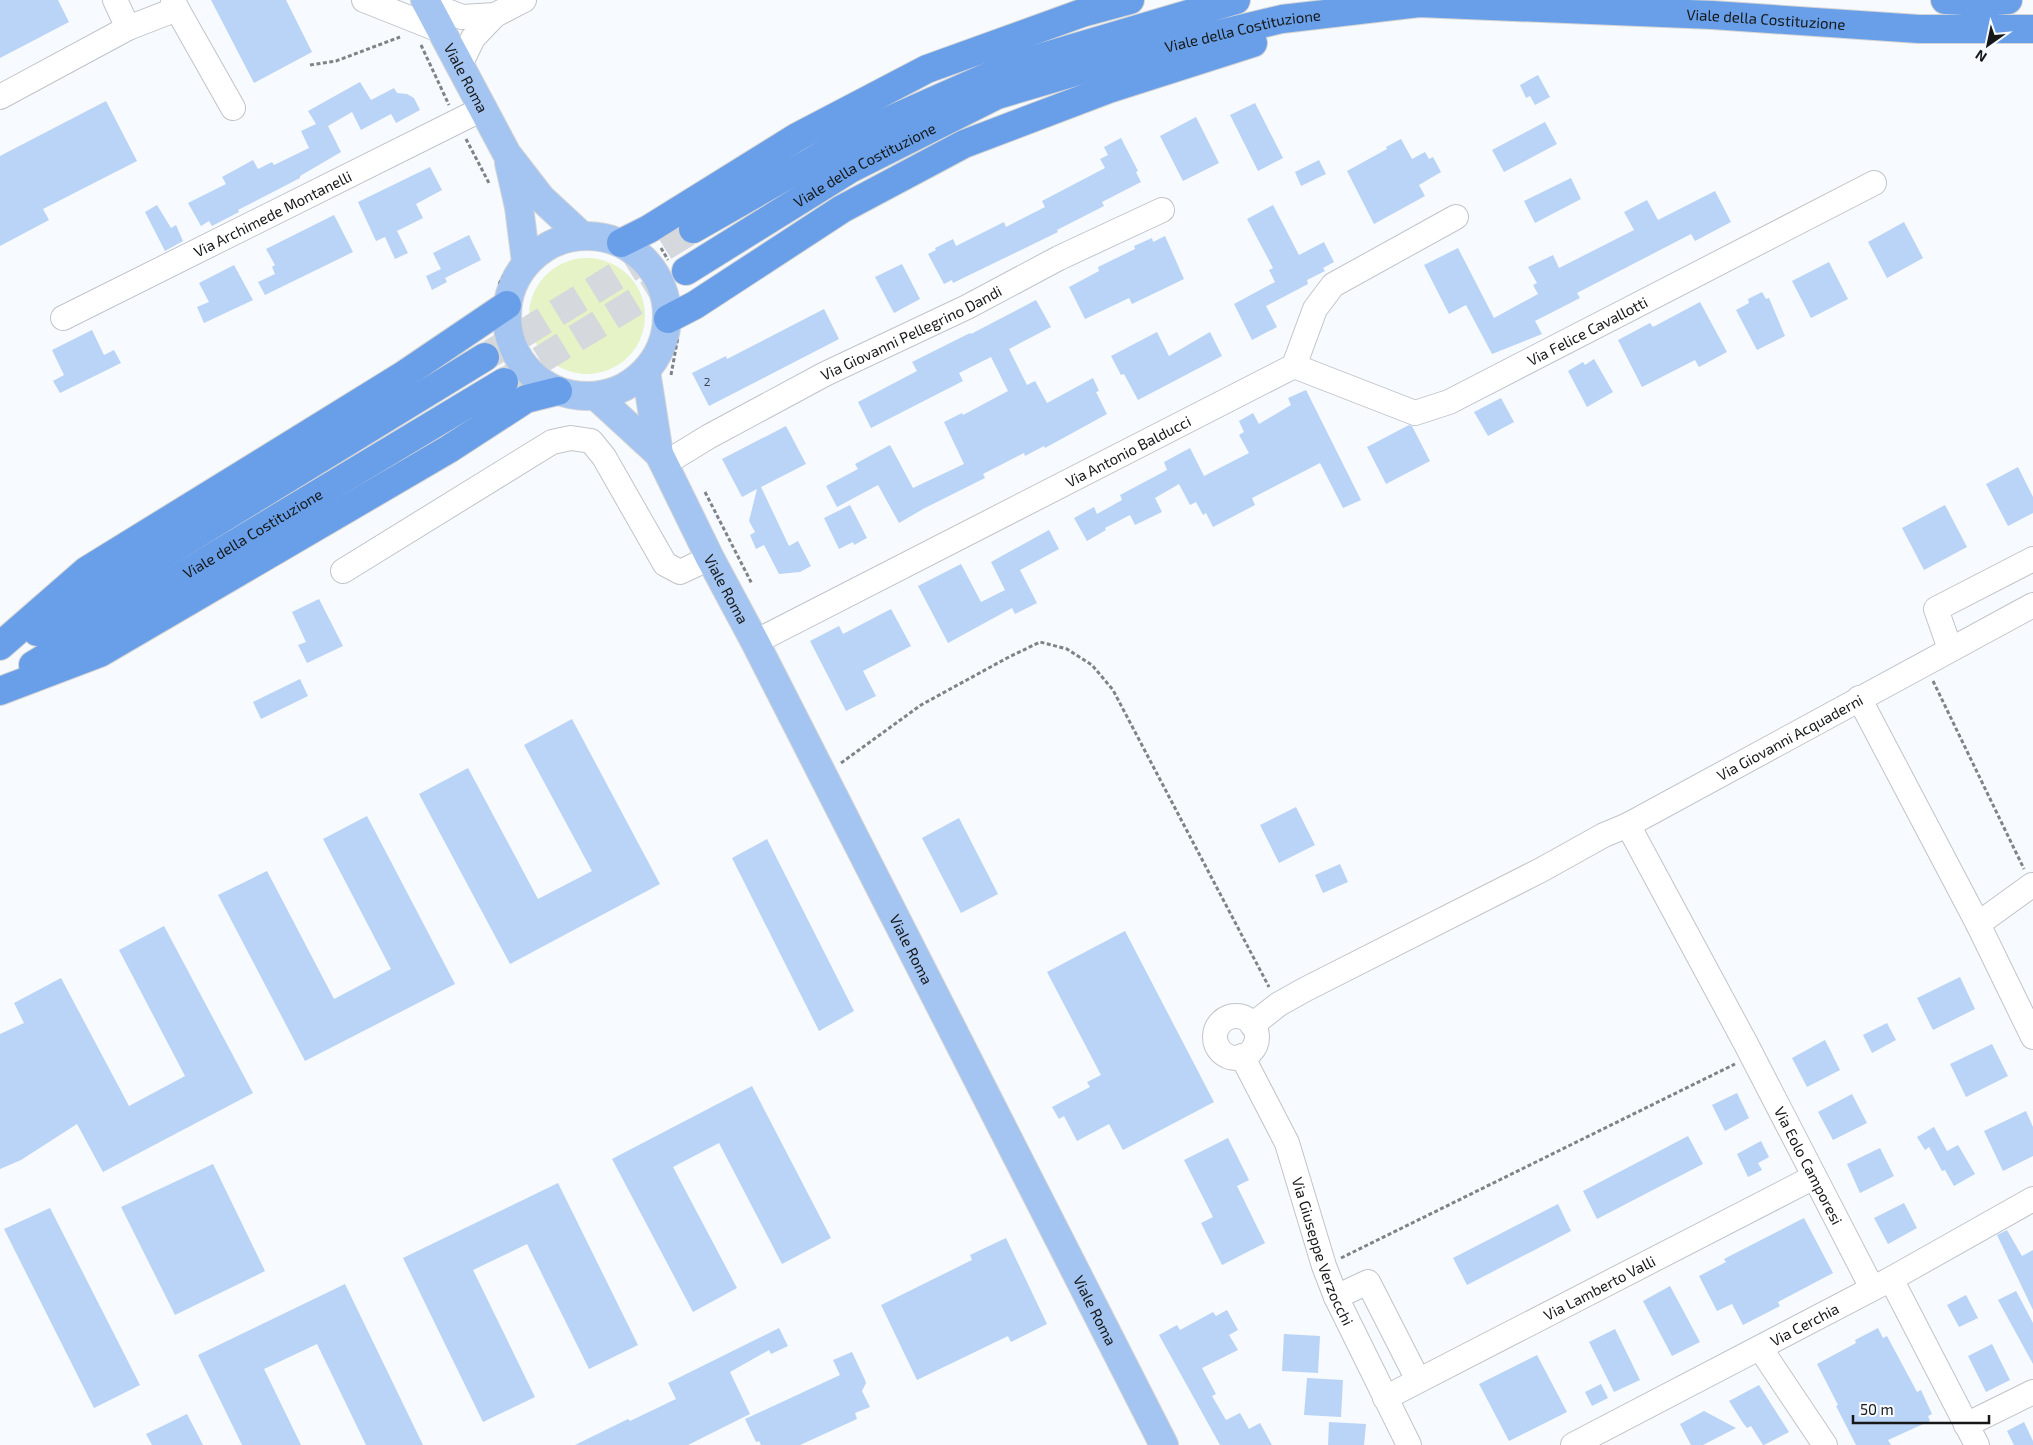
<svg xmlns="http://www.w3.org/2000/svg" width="2033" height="1445" font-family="'Exo 2',sans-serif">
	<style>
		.green { fill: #e5f3c6 }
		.building { fill: #bad4f7 }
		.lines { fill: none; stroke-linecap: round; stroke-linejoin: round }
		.highway-tunnel { stroke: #d5d8dc; stroke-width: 28; stroke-dasharray: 28 14; stroke-linecap: butt }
		.minor-casing { stroke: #c0c4c9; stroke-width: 26 }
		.major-casing { stroke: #d5d5d5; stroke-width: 30 }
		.highway-casing { stroke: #d5d5d5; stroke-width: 30 }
		.path { stroke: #808385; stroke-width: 3; stroke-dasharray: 4 2.5; stroke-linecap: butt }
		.minor { stroke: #fff; stroke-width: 24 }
		.major { stroke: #a4c5f1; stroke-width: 28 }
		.highway { stroke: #689fe8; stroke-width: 28 }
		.labels { text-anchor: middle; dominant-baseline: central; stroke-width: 4; stroke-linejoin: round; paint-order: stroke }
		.number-label { font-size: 12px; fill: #3e4650 }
		.street-label { font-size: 15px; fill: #151718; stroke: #f7fafe }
	</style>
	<rect width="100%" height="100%" fill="#f7fafe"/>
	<!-- green -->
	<circle class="green" cx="587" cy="316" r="58"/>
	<!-- building -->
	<g class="building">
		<polygon points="0,0 58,0 69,22 0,58"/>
		<polygon points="211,0 286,0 312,52 254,83"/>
		<polygon points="1538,75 1550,97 1535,105 1530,96 1526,98 1520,85"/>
		<polygon points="360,82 371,100 394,88 397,93 407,94 414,98 420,110 396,123 391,114 361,130 352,112 328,126 341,152 300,176 300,178 238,210 239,212 212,226 209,221 201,226 188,203 226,184 222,177 253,160 258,169 272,162 274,165 309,148 301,131 316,124 308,111"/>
		<polygon points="106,101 137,161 43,209 49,220 0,246 0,156"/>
		<polygon points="1255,103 1283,158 1258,171 1230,115"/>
		<polygon points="1196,117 1219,163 1183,181 1160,136"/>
		<polygon points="1545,122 1557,144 1504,172 1492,150"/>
		<polygon points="1121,138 1138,171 1136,172 1141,182 1102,202 1104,206 1057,230 1058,232 953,283 952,280 944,284 928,254 936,250 935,248 953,239 956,246 1004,222 1006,227 1045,207 1042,201 1105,168 1100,159 1108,155 1104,147"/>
		<polygon points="1401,139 1412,159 1425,152 1429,159 1433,157 1441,172 1419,185 1425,196 1374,224 1347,171 1387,149 1386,147"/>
		<polygon points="1319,160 1326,174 1301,186 1295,172"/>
		<polygon points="430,167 442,190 416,204 423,218 397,231 408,253 395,259 385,237 376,241 358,202"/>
		<polygon points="1571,178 1581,199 1535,223 1524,201"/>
		<polygon points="1715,191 1731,222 1695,241 1691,234 1577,293 1580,298 1535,321 1542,334 1492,354 1466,305 1449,314 1424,265 1458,248 1494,318 1538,294 1533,285 1537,283 1528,267 1553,255 1559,268 1634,230 1624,212 1647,200 1658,220"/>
		<polygon points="157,205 171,228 176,225 183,241 165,251 145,212"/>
		<polygon points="1273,205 1299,255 1324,242 1334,262 1323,268 1325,271 1307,280 1308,284 1266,306 1277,327 1252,340 1234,304 1275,282 1269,270 1273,268 1247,219"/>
		<polygon points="334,215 353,252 265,295 258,282 275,274 272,267 275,265 266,249"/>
		<polygon points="1904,222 1923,258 1887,278 1868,242"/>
		<polygon points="469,235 481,260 445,278 447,282 432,290 426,276 441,269 433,253"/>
		<polygon points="1165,236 1184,279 1132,304 1129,298 1085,319 1069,287 1099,271 1098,267 1135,249 1134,246 1152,238 1153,242"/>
		<polygon points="1829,262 1848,299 1811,318 1792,281"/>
		<polygon points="902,264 920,299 894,313 875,277"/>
		<polygon points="234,265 253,300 204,323 197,307 209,302 199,283"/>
		<polygon points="1762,292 1766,299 1769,298 1785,336 1757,350 1736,310 1749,303 1748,299"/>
		<polygon points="1036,300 1051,327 1009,349 1027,385 1035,381 1047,403 1093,378 1099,391 1096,392 1107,414 1045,448 1044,446 1025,456 1024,453 983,474 985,478 923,509 899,523 878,485 837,507 826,486 858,469 855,464 890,445 913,488 964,464 944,422 962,413 963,415 1008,391 991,357 959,373 963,381 871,428 858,402 917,371 912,362 970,333 971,334"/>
		<polygon points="1700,302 1727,352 1699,367 1695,360 1642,387 1618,340 1650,323 1653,327"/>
		<polygon points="824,309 839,339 709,406 692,373 726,356 727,359"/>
		<polygon points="92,330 104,355 114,350 121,363 60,393 53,381 64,375 52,350"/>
		<polygon points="1157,332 1169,356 1210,332 1222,356 1138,400 1124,374 1121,375 1111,356"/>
		<polygon points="1594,359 1613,392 1587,407 1568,371 1583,362 1585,365"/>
		<polygon points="1306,390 1361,500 1343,508 1320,463 1252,498 1255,505 1213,527 1206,513 1203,515 1196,502 1190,505 1179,484 1155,498 1162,512 1135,525 1130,515 1105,528 1106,530 1087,541 1074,518 1094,507 1097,514 1122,500 1120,495 1167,470 1164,462 1190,448 1204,476 1249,453 1239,435 1244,432 1239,421 1253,413 1259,424 1291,405 1288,398"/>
		<polygon points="1501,398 1514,422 1488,436 1474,412"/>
		<polygon points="1409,425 1412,426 1430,461 1386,484 1367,447"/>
		<polygon points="786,426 806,464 761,487 789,546 798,541 811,566 800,572 779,574 764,545 756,549 750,535 755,532 749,521 757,489 742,497 722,459"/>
		<polygon points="2018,467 2033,497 2033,513 2008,526 1986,484"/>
		<polygon points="850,505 867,538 854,545 853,542 839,549 824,518"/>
		<polygon points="1945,505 1967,547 1924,570 1902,528"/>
		<polygon points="1049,530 1059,549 1020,570 1037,603 1015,614 1012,608 948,643 918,586 961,564 981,602 1005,590 991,562"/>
		<polygon points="319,599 343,646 307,663 298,645 306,642 292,612"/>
		<polygon points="891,609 911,646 863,671 876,696 846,711 810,641 839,626 843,634"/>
		<polygon points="300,679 308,696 261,719 253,702"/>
		<polygon points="572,719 660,884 510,964 419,794 468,768 538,899 592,871 524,745"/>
		<polygon points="1296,807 1315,845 1279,863 1260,825"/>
		<polygon points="367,816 455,984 305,1061 218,895 267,871 334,999 391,969 323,839"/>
		<polygon points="959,818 998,894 961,913 922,838"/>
		<polygon points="767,839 854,1011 819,1031 732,858"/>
		<polygon points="1340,864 1348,882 1323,893 1315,875"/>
		<polygon points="164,926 253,1093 103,1172 77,1124 21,1160 0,1169 0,1034 24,1023 14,1003 61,978 129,1106 185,1076 119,950"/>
		<polygon points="1125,931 1214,1102 1123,1150 1109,1124 1077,1141 1064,1116 1059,1119 1052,1107 1090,1087 1087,1082 1101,1075 1047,972"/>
		<polygon points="1960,977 1975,1009 1933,1030 1917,998"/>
		<polygon points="1887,1023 1896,1040 1872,1053 1863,1035"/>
		<polygon points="1825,1040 1840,1070 1807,1087 1792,1058"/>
		<polygon points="1992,1044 2008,1076 1966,1097 1950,1064"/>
		<polygon points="752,1086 831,1238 782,1264 719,1143 673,1167 737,1288 693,1312 612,1159"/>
		<polygon points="1737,1093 1749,1118 1725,1131 1712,1105"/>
		<polygon points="1852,1094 1867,1123 1833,1140 1818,1112"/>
		<polygon points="2026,1111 2033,1127 2033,1156 2003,1171 1984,1131"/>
		<polygon points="1934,1127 1947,1151 1958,1145 1975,1174 1954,1186 1945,1170 1942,1171 1929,1147 1925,1150 1917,1137"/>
		<polygon points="1688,1136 1703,1164 1597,1219 1583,1191"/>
		<polygon points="1228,1138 1249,1180 1237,1186 1265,1243 1222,1265 1201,1223 1213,1217 1184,1160"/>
		<polygon points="1761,1141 1769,1157 1758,1163 1762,1170 1748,1177 1737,1154"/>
		<polygon points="1880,1148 1894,1176 1860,1193 1847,1164"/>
		<polygon points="213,1164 265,1271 175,1315 121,1207"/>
		<polygon points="558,1183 638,1345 589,1369 527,1244 473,1270 535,1397 483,1422 403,1258"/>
		<polygon points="1904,1203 1917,1228 1888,1244 1874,1218"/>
		<polygon points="1558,1204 1571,1231 1467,1285 1453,1258"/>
		<polygon points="50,1208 140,1385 94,1408 4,1229"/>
		<polygon points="1804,1218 1833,1273 1778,1302 1780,1306 1743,1325 1732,1304 1717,1311 1699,1276 1726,1262 1724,1259"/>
		<polygon points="2007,1230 2022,1256 2033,1250 2033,1310 1997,1235"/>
		<polygon points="1006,1238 1047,1324 1011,1342 1008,1336 917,1380 881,1305 972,1260 970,1255"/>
		<polygon points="345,1284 423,1445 366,1445 317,1344 264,1369 301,1445 242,1445 198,1355"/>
		<polygon points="1670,1286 1700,1342 1672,1356 1643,1301"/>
		<polygon points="2016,1291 2033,1323 2033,1364 1998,1300"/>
		<polygon points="1966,1295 1978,1318 1959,1327 1947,1305"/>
		<polygon points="1227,1310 1238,1330 1229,1335 1238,1350 1202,1368 1216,1394 1212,1396 1226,1420 1240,1413 1249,1429 1260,1423 1272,1445 1220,1445 1159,1335 1177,1325 1180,1330 1213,1312 1216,1316"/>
		<polygon points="779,1328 788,1346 771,1354 769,1350 730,1372 750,1414 688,1445 575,1445 628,1419 630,1421 676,1399 668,1383"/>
		<polygon points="1878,1328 1883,1338 1887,1336 1917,1392 1921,1390 1932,1414 1928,1416 1930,1421 1888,1440 1891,1445 1856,1445 1836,1406 1838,1405 1817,1364 1856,1343 1855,1340"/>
		<polygon points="1615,1329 1640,1380 1614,1392 1589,1342"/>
		<polygon points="1284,1334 1320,1336 1318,1373 1282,1371"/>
		<polygon points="1992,1344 2010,1380 1986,1392 1968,1356"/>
		<polygon points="852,1352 865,1380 866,1383 862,1391 870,1407 855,1413 857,1419 800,1445 761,1445 759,1441 756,1442 745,1419 840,1375 833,1360"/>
		<polygon points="1537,1355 1567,1412 1509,1441 1479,1384"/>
		<polygon points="1307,1378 1343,1380 1341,1417 1304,1415"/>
		<polygon points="1601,1384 1608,1398 1592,1406 1585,1392"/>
		<polygon points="1759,1385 1789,1432 1764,1445 1763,1445 1751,1426 1747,1428 1743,1423 1729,1401"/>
		<polygon points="1704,1411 1736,1428 1703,1445 1691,1445 1680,1424"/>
		<polygon points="187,1414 203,1445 152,1445 146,1434"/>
		<polygon points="1329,1422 1366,1424 1364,1445 1328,1445"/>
		<polygon points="2024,1422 2033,1441 2033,1445 2014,1445 2007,1431"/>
	</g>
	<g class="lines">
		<!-- highway-tunnel -->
		<g class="highway-tunnel">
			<polyline points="485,357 693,229"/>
			<polyline points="504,382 686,271"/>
		</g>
		<defs>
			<g id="minor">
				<polyline points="115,0 128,28"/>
				<polyline points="364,0 442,31"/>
				<polyline points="427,3 462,17 495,15"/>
				<polyline points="177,9 233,108"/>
				<polyline points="459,67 473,38 495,15 524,0"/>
				<polyline points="0,97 128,28 177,9 173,0"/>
				<path id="s1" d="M63,318l419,-209"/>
				<path id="s2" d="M1294,366l121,47 34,-11 425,-219"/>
				<path id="s3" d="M664,464l44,-27 117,-63 142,-67 92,-49 103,-48"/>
				<polyline points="343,571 552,442 571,438 591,441 604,457 665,564 680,572 710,558"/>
				<path id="s4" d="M755,642l539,-276 21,-57 18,-24 123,-68"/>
				<polyline points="1950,649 1936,609 2033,559"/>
				<polyline points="1859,698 1978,924"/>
				<path id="s5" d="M1628,825l405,-220"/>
				<polyline points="2032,885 1978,924 2033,1037"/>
				<circle cx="1236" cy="1037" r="21"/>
				<path id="s6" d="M1252,1025l27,-21 27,-15 235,-119 63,-35 24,-10 118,219 126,244"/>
				<path id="s7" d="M1242,1056l45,87 37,123 12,31 73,148"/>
				<polyline points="1891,1279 1977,1445"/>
				<polyline points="1336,1297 1368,1282 1418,1380"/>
				<polyline points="1760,1348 1825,1445"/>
				<path id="s8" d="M1385,1398l429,-221"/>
				<polyline points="1966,1425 2033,1392"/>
				<path id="s9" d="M1573,1445l318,-166 142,-80"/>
			</g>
			<g id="major">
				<path id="s10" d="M425,0l82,154 34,44 40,37"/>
				<polyline points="509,163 519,207 526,262"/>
				<circle cx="587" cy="316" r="80"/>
				<path id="s11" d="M646,371l13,83 5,10 46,94 45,84 409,803"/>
				<polyline points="596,396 659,454"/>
			</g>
			<g id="highway">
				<polyline points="1945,0 1983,2 2008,0"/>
				<polyline points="693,229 865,131 1012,66 1236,0"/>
				<polyline points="621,243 649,229 797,137 927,69 1082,13 1130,0"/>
				<path id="s12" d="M686,271l164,-102 147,-74 142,-42 143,-34 137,-16 293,12 207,14h114"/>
				<polyline points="668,319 695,305 842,209 964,144 1109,89 1253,43"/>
				<polyline points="37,632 485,357"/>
				<polyline points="0,646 86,571 402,376 507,305"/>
				<path id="s13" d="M33,665l471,-283"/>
				<polyline points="0,691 100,653 449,449 526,399 558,391"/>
			</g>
		</defs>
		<!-- minor casing -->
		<use href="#minor" class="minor-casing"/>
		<!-- major casing -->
		<use href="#major" class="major-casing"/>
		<!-- highway casing -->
		<use href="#highway" class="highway-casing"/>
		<!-- path -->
		<g class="path">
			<polyline points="421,45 449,105"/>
			<polyline points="310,65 336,61 400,37"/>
			<polyline points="466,139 490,185"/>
			<polyline points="661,248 668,260"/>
			<polyline points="499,284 506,272"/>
			<polyline points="671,375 678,337"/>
			<polyline points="705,492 752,584"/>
			<polyline points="1933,681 2024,869"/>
			<polyline points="841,763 921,705 1007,658 1040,642 1067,649 1092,665 1113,690 1269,987"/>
			<polyline points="1341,1258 1735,1064"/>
		</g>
		<!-- minor -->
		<use href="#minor" class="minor"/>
		<!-- major -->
		<use href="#major" class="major"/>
		<!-- highway -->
		<use href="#highway" class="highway"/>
	</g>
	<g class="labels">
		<!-- number labels -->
		<g class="number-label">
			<text x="707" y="381">2</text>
		</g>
		<!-- street labels -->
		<g class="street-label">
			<text stroke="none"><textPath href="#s12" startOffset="1138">Viale della Costituzione</textPath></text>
			<text stroke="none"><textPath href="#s12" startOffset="612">Viale della Costituzione</textPath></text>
			<text stroke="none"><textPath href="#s10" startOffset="88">Viale Roma</textPath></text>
			<text stroke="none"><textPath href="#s12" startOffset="208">Viale della Costituzione</textPath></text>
			<text stroke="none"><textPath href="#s1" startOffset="234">Via Archimede Montanelli</textPath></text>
			<text stroke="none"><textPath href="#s2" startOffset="321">Via Felice Cavallotti</textPath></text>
			<text stroke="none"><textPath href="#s3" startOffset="280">Via Giovanni Pellegrino Dandi</textPath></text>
			<text stroke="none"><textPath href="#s4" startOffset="419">Via Antonio Balducci</textPath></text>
			<text stroke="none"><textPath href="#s13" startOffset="256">Viale della Costituzione</textPath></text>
			<text stroke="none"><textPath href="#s11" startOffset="235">Viale Roma</textPath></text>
			<text stroke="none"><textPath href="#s5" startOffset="184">Via Giovanni Acquaderni</textPath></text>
			<text stroke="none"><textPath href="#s11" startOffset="640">Viale Roma</textPath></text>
			<text stroke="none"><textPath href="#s6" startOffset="812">Via Eolo Camporesi</textPath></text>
			<text stroke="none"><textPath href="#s7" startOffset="212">Via Giuseppe Verzocchi</textPath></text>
			<text stroke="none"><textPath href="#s8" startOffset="241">Via Lamberto Valli</textPath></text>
			<text stroke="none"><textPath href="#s11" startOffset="1045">Viale Roma</textPath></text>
			<text stroke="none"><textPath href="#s9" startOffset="261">Via Cerchia</textPath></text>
		</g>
	</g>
	<!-- north arrow -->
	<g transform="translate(1988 45) rotate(213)" stroke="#f7fafe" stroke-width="4" paint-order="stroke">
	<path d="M0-4L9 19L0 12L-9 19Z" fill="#151718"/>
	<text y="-8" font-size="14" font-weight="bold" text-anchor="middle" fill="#151718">N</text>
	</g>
	<!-- scale -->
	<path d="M1853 1415v8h136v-8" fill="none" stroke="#151718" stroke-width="2.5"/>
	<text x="1860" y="1415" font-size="15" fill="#151718" stroke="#f7fafe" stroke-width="4" paint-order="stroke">50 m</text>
</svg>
